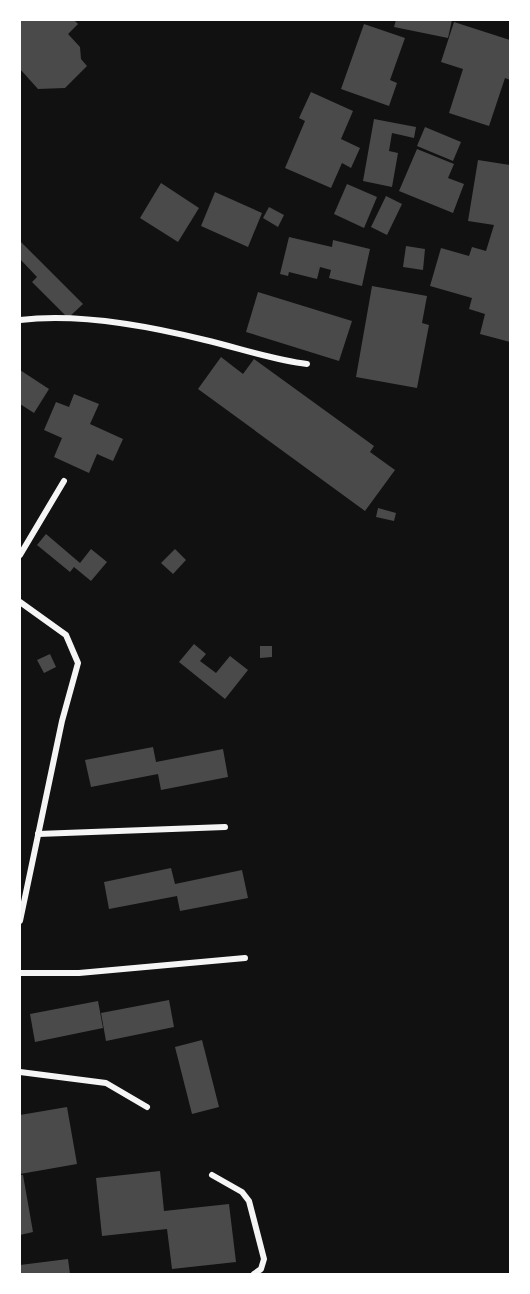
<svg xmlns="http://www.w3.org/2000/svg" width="530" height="1294" font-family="'Nunito Sans',sans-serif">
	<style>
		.building { fill: #4a4a4a }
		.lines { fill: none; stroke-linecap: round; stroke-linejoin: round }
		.minor { stroke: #f5f5f5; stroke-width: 6 }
	</style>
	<rect width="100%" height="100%" fill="#111"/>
	<!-- building -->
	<g class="building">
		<polygon points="20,20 74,20 78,24 68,34 80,47 81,59 87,66 65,88 38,89 20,69"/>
		<polygon points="396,20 452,20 448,38 394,27"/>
		<polygon points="454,22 510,40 510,80 505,78 489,126 449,113 463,69 441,62"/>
		<polygon points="364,24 405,38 390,80 397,83 389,106 341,89"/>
		<polygon points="311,92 353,111 341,139 360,148 351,168 342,163 331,188 285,168 305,121 299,118"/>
		<polygon points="374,119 416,127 414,138 392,133 389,151 398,153 392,187 363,181"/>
		<polygon points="425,127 461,142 453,161 417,146"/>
		<polygon points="417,149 454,164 448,178 464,184 453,213 399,191"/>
		<polygon points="478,160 510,165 510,342 480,334 485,314 469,309 472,298 430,286 441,248 469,256 472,247 486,251 494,225 468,221"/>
		<polygon points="161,183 199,208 178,242 140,218"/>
		<polygon points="347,184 377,197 364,228 334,214"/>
		<polygon points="215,192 262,213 248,247 201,226"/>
		<polygon points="386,196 402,204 387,235 371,227"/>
		<polygon points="269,207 284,215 278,227 263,218"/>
		<polygon points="289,237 332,247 333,240 370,249 362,286 329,278 331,270 320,267 317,279 289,272 288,276 280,274"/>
		<polygon points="20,241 83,304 68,318 32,282 37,277 20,259"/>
		<polygon points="406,246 425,249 423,270 403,267"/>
		<polygon points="372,286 427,296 422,323 429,325 417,388 356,377"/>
		<polygon points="258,292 352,321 339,361 246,332"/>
		<polygon points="221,357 243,374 254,359 374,446 370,452 395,470 365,511 198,389"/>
		<polygon points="20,370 49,389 34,413 20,404"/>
		<polygon points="74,394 99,404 90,424 123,439 113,461 97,454 89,473 54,457 62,438 44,430 56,402 69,407"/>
		<polygon points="378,508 396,513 394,521 376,517"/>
		<polygon points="46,534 80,563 91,549 107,562 91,581 74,567 70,572 37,545"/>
		<polygon points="175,549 186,560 173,574 161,563"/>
		<polygon points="194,644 206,654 200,661 216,673 230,656 248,670 225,699 179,662"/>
		<polygon points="260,646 272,646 272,657 260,658"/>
		<polygon points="50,654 56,667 44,673 37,660"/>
		<polygon points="153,747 156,762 223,749 228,777 161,790 158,774 91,787 85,760"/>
		<polygon points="171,868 175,884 242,870 248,898 180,911 177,896 109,909 104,882"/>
		<polygon points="169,1000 174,1027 106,1041 101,1013"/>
		<polygon points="98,1001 103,1028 35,1042 30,1014"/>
		<polygon points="202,1040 219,1107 192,1114 175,1047"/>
		<polygon points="67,1107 77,1164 20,1174 20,1115"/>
		<polygon points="160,1171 164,1211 229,1204 236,1262 172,1269 167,1229 102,1236 96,1178"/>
		<polygon points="20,1175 23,1175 33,1232 20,1235"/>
		<polygon points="68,1259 70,1274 20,1274 20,1265"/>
	</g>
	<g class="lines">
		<!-- minor -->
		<g class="minor">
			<path d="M20,320c56,-7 129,6 185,20 34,8 68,20 102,24"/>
			<polyline points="20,555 64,481"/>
			<polyline points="20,602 66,635 78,663 62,721 20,921"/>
			<polyline points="38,834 225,827"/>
			<polyline points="20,973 79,973 245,958"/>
			<polyline points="20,1072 106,1083 147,1107"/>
			<polyline points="212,1175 242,1192 249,1201 264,1259 261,1269 254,1274"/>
		</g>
	</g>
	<!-- border -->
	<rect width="530" height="1294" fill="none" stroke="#ffffff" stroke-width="42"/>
</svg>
